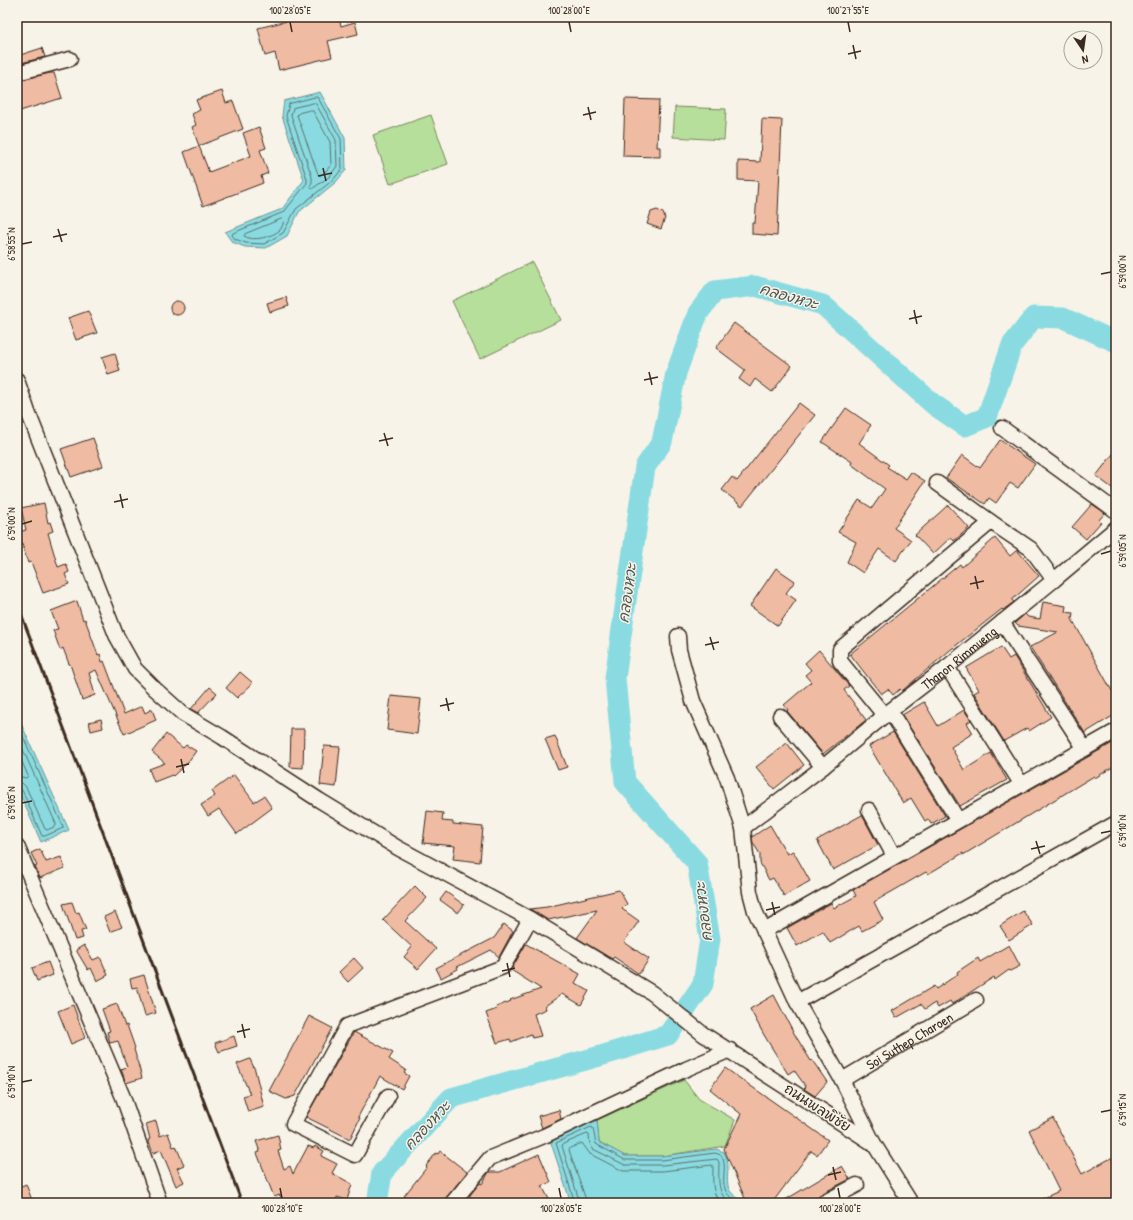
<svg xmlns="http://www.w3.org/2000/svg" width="1133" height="1220" font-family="'Patrick Hand','Playpen Sans Thai',sans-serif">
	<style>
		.green { fill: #b6df9b; stroke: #78845c }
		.water { fill: #8adbe1; stroke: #6a9493 }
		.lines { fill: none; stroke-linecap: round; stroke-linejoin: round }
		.shore { stroke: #5b716c; stroke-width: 1 }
		.river { stroke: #8adbe1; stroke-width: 21 }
		.building { fill: #f0bba3; stroke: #3b2a1e }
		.minor-casing { stroke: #3b2a1e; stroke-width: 17 }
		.minor { stroke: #f7f3e8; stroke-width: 14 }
		.rail { stroke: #3b2a1e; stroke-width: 3 }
		.ticks { fill: none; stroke: #3b2a1e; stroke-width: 1.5 }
		.labels { text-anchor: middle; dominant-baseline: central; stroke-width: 3; stroke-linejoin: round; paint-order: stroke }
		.street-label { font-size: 14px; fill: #3b2a1e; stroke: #f7f3e8 }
		.water-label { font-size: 15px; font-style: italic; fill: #4f564f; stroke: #f7f3e8 }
		.neatline { fill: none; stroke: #3b2a1e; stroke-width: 1.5 }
		.ticks-label { font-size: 10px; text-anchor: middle; fill: #3b2a1e }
	</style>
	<rect width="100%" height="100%" fill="#f7f3e8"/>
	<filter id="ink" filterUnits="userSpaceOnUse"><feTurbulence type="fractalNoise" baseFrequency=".025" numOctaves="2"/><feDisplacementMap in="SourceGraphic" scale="8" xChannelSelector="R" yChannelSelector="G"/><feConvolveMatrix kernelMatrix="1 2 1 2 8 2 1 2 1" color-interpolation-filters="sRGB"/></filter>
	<g filter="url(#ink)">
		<!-- green -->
		<g class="green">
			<polygon points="675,107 726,109 724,140 673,137"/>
			<polygon points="431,115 448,164 390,184 373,135"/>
			<polygon points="532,262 561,320 480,359 452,301"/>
			<polygon points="684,1080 699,1099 735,1120 725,1146 662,1156 625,1156 599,1142 597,1120"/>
		</g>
		<!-- water -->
		<g class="water">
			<polygon points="320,92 345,138 346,170 336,182 299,212 287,236 266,248 245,247 232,242 225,232 282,209 304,180 282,116 284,101"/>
			<polygon points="17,717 19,719 69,830 41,842 17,787"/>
			<path d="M597,1120l2,22 26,14h37l54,-7 8,3c7,11 2,22 4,34 1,8 10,10 13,17h-170l-21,-63z"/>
		</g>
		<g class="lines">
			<!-- shore -->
			<g class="shore">
				<polygon points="316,97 318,98 341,139 342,169 333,180 296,209 283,233 264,244 246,243 235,239 232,235 233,233 284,212 307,183 307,179 286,116 289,104"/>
				<polygon points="314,103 316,104 336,140 337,166 330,176 312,189 310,187 312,182 312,177 291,115 293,108"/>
				<polygon points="311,110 313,111 330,142 331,165 325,172 320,176 318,174 297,115 299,113"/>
				<path d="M282,219l2,2c-1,2 -2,7 -4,9 -8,7 -27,12 -36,6l1,-2z"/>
				<polyline points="17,723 63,826 63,828 45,836 42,836 22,790 20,788 17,787"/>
				<polyline points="17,736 56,824 56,826 47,830 45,829 26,787 22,783 17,782"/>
				<polyline points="17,750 28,776 26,778 17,776"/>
				<path d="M575,1203l-19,-60 35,-16 2,1 3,16 29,16h37l53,-7 6,2c7,10 0,23 4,34 2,7 8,9 12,14"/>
				<path d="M580,1203l-18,-57 1,-2 24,-10 2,1 1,9 3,5 32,16h38l54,-6 2,3c0,16 -3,31 11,41"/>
				<path d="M586,1203l-1,-6 -16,-47 1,-2 12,-5 8,11 33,17h40l49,-6 1,2c0,13 -2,25 7,36"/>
			</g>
			<!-- river -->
			<polyline class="river" points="377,1203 382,1173 451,1098 607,1054 668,1035 703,984 710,939 697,863 625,782 615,678 645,467 662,442 676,373 698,313 715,291 755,286 823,305 933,404 965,426 987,417 1012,345 1034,317 1063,318 1116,342"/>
		</g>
		<!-- building -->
		<g class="building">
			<polygon points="304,17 339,17 341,26 355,22 358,34 328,41 332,57 279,70 275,53 265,56 258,28"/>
			<polygon points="42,48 45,57 17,64 17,56"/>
			<polygon points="50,73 54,73 62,98 20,111 17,101 17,81"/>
			<polygon points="222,91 226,103 233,101 243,129 199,146 192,127 196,125 192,114 200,110 196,100"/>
			<polygon points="625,99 659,100 657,147 660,147 660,157 623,156"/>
			<polygon points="762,119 782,120 777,236 752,234 752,223 755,223 758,181 738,180 738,161 760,162"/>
			<polygon points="259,127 266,148 260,150 268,173 261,176 263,183 203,206 184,152 199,146 209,172 251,156 243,133"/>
			<polygon points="657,210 663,213 665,218 661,229 647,224 651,212"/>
			<polygon points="286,297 289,306 270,312 267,303"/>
			<circle cx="177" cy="308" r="7"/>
			<polygon points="88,311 97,333 76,340 68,318"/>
			<polygon points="734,323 792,366 772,392 755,379 750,387 739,379 745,370 716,348"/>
			<polygon points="115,353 120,371 108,375 102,357"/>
			<polygon points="799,403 815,415 742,506 722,490 732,477 737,481"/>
			<polygon points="846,408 871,425 859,443 889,465 887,467 906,479 911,472 925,481 894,528 911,540 896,561 879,549 863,573 847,562 856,542 838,532 859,500 872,508 885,489 851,464 852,462 822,442"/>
			<polygon points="93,438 103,466 71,477 61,449"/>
			<polygon points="1000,440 1035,464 1018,488 1010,483 996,503 989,498 985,504 946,478 962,455 980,468"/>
			<polygon points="1116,450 1116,491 1096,476"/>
			<polygon points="44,503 48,523 50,522 53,531 48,533 58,567 66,564 69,572 65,574 69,584 43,593 31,562 28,563 18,532 26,530 21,508"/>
			<polygon points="1092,504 1105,513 1099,520 1101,522 1086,539 1072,527"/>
			<polygon points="948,505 969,528 954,541 951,537 933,554 915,535"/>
			<polygon points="995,538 1010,556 1017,550 1039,576 1012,600 1014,602 1003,610 1002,609 949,651 902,691 900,689 893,695 888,689 881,694 850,654 960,564 962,567"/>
			<polygon points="776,568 795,581 786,593 796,600 778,626 750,606"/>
			<polygon points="77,601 83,620 85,619 98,655 100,654 102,662 104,661 124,714 142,706 145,713 152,709 156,720 124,734 96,670 89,673 95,695 82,700 70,664 69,664 63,648 60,650 53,630 58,629 51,611"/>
			<polygon points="1043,602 1066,606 1065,612 1073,613 1072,619 1112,691 1116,688 1116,714 1085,733 1030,647 1058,632 1018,626 1015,623 1025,614 1028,617 1040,619"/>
			<polygon points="1001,647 1009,659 1014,656 1051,717 1029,731 1027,728 1004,741 974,693 979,690 966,668"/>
			<polygon points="819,650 849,686 844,690 866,720 823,754 787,711 788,710 784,705 811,682 805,675 811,670 805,663"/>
			<polygon points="240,672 253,683 237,698 226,688"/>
			<polygon points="210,687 217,693 198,713 191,709"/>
			<polygon points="391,696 421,699 417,734 387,730"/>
			<polygon points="924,702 938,726 964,710 971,720 967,723 973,733 951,747 964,770 991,753 1007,780 960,806 902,715"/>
			<polygon points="101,719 103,728 91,731 89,722"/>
			<polygon points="291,729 304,729 303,768 290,767"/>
			<polygon points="893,732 945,816 931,824 928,819 925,821 911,798 903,803 869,746"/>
			<polygon points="166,734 183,748 186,745 196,751 188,762 173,776 172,775 154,782 149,769 165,763 152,752"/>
			<polygon points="555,736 567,767 558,770 545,739"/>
			<polygon points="1116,741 1116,765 1095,778 1094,776 963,855 963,853 928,874 926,872 874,902 883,920 862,931 859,926 830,943 823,931 797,946 787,928 831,903 834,908 856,896 853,890"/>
			<polygon points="787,743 804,765 774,789 756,767"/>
			<polygon points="324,746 340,747 336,787 320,785"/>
			<polygon points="234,775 254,802 264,796 272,808 237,834 219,809 208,816 201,805 215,796 212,791"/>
			<polygon points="427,811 443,813 442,821 453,822 453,824 483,827 480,862 453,859 455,846 423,843"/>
			<polygon points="862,815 878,845 833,870 817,840"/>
			<polygon points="770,825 787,854 793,851 810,881 784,896 773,878 769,880 760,863 760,854 753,843 752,837"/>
			<polygon points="40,849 46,862 61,857 65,868 40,878 35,867 37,866 31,853"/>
			<polygon points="415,886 427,898 405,921 436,949 418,969 404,957 412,947 383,920"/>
			<polygon points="619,890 627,904 622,909 639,921 624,942 649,959 639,974 614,957 612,959 577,938 597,910 548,920 530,909 547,907"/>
			<polygon points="446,892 464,905 458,913 440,900"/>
			<polygon points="72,902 76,913 79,912 86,930 81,931 83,938 75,940 63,904"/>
			<polygon points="1023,911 1033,925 1009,940 1000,926"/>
			<polygon points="115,912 122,927 110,932 104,917"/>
			<polygon points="504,924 513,931 499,957 491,950 457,967 458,969 441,978 436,968 494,938"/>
			<polygon points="526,944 580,974 575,983 589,991 581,1005 562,994 545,1006 546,1009 534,1014 541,1036 532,1038 531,1034 511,1042 510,1039 497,1043 486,1013 497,1009 496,1007 511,1001 510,1000 541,989 511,970"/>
			<polygon points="84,945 93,960 100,957 108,975 97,981 91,968 88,970 76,950"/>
			<polygon points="1009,945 1020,966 1010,971 1009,970 995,980 994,977 952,1004 950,1001 938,1008 935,1003 925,1009 921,1004 896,1018 892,1011 934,986 936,989 958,974 957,972 978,958 980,962"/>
			<polygon points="354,958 363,968 348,982 339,972"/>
			<polygon points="48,962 53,975 37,981 32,968"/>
			<polygon points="144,975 156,1013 145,1016 137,987 132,988 130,979"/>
			<polygon points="774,995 795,1035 811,1061 812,1060 827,1082 815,1096 804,1089 806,1087 794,1070 788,1074 764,1035 750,1009"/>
			<polygon points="117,1004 125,1026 127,1025 135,1048 134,1049 142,1078 126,1083 121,1069 127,1067 118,1041 110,1043 107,1032 110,1031 102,1009"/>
			<polygon points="73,1005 85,1038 71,1044 58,1011"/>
			<polygon points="309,1016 332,1028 295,1096 286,1099 269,1091"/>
			<polygon points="354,1032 393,1053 389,1059 406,1070 404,1073 409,1076 402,1089 380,1076 358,1117 360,1118 350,1139 306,1117"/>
			<polygon points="234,1036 237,1046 219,1052 215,1043"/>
			<polygon points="250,1059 255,1070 264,1107 248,1112 243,1096 250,1094 237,1064"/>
			<polygon points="725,1068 828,1140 817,1155 811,1151 772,1203 747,1203 724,1149 741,1114 710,1089"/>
			<polygon points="559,1110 561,1119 542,1128 538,1116"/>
			<polygon points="1053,1118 1082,1174 1113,1157 1116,1163 1116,1203 1033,1203 1059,1191 1029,1130"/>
			<polygon points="156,1121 160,1136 168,1133 173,1147 176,1146 184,1165 177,1168 184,1182 176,1186 161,1150 153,1153 148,1140 150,1139 146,1124"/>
			<polygon points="278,1135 281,1150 278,1151 284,1169 290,1166 293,1174 308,1146 314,1148 315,1146 324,1151 321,1156 337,1164 332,1173 352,1184 347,1200 337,1197 336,1203 283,1203 280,1195 274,1197 257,1153 260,1152 256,1141"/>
			<polygon points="440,1151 467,1172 446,1198 444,1203 419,1203 404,1196 427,1167 426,1166 436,1153 438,1154"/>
			<polygon points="539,1154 551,1182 542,1186 551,1203 470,1203 470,1195 480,1183 482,1184 489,1172 500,1172"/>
			<polygon points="842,1166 850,1179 819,1195 816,1199 815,1203 780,1203"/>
			<polygon points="26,1184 33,1203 17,1203 17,1188"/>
		</g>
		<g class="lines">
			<defs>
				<g id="minor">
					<polyline points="17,73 70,59"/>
					<polyline points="17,380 28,412 116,635 135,669 155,689 183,714 222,737 319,800 398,848 530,919 652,993 703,1034 874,1144 911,1203"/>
					<polyline points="1002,428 1116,511"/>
					<polyline points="1054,580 1116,528"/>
					<polyline points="1002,622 1085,749"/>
					<polyline points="678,636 679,650 693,701 727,778 743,828 750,892 755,911 797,1002 842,1080 874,1144"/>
					<polyline points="947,667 1022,785"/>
					<polyline points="890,711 958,820"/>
					<polyline points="780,716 823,767"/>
					<polyline points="885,716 840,661 840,649 991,522"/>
					<polyline points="869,810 894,856"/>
					<path id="s1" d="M743,828l80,-61 67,-56 57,-44 107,-87 -23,-31 -40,-27 -54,-39"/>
					<polyline points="17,846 123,1097 160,1203"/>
					<polyline points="764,931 1116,731"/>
					<polyline points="797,1002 1116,823"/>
					<path id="s2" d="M842,1080l134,-80"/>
					<polyline points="388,1096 355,1155 293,1124 347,1026 503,967 530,919"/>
					<polyline points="452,1203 490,1158 544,1136 686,1069 730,1050"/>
					<polyline points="823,1203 857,1185"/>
				</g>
			</defs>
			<!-- minor casing -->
			<use href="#minor" class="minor-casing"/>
			<!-- minor -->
			<use href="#minor" class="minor"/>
			<!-- rail -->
			<polyline class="rail" points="17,603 242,1203"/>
		</g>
	</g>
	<!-- ticks -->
	<path class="ticks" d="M290,22l2,10M569,22l2,10M848,22l2,10M853,45l3,14M848,54l13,-3M588,107l3,13M583,115l13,-3M323,168l3,13M318,176l14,-3M58,229l4,13M53,237l14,-3M22,244l10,-2M1101,274l10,-2M914,310l3,14M909,319l13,-3M649,372l3,13M644,380l14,-3M384,433l4,13M379,441l14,-3M120,494l3,14M114,502l14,-3M22,524l10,-3M1101,554l10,-3M975,576l3,13M970,584l14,-3M710,637l4,13M705,645l14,-3M446,698l3,13M440,706l14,-3M181,759l3,14M176,767l13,-3M22,803l10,-2M1101,833l10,-2M1036,841l4,13M1031,849l14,-3M772,902l3,13M766,910l14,-3M507,963l3,14M502,971l13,-3M242,1024l3,14M237,1032l13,-3M22,1082l10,-2M1101,1112l10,-2M833,1167l3,13M828,1175l13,-3M280,1188l2,10M559,1188l2,10M838,1188l2,10"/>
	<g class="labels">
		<!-- street labels -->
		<g class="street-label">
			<text stroke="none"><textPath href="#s1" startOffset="275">Thanon Rimmueng</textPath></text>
			<text stroke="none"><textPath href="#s2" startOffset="78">Soi Suthep Charoen</textPath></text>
			<text transform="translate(818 1107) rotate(33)">ถนนพลพิชัย</text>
		</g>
		<!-- water labels -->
		<g class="water-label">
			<text transform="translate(789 296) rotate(16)">คลองหวะ</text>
			<text transform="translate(627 593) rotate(-82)">คลองหวะ</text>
			<text transform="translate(703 912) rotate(-97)">คลองหวะ</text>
			<text transform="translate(427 1125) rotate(-47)">คลองหวะ</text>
		</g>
	</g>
	<!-- margin -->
	<rect width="1133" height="1220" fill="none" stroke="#f7f3e8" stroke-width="44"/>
	<!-- north arrow -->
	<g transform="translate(1083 50) rotate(167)"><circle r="19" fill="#f7f3e8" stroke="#aca397"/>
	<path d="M0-3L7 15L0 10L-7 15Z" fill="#3b2a1e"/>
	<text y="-6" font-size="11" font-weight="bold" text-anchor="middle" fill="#3b2a1e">N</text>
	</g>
	<rect x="22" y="22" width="1089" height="1176" class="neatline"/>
	<g class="ticks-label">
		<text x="290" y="14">100°28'05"E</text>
		<text x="569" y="14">100°28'00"E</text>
		<text x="848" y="14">100°27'55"E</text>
		<text transform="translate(11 244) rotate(-90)" y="4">6°58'55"N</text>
		<text transform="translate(1122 272) rotate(-90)" y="4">6°59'00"N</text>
		<text transform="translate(11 524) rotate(-90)" y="4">6°59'00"N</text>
		<text transform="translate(1122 551) rotate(-90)" y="4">6°59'05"N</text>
		<text transform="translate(11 803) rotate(-90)" y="4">6°59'05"N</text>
		<text transform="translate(1122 831) rotate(-90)" y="4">6°59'10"N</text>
		<text transform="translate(11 1082) rotate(-90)" y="4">6°59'10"N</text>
		<text transform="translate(1122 1110) rotate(-90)" y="4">6°59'15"N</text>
		<text x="282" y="1212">100°28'10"E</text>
		<text x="561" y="1212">100°28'05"E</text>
		<text x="840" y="1212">100°28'00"E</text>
	</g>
</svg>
